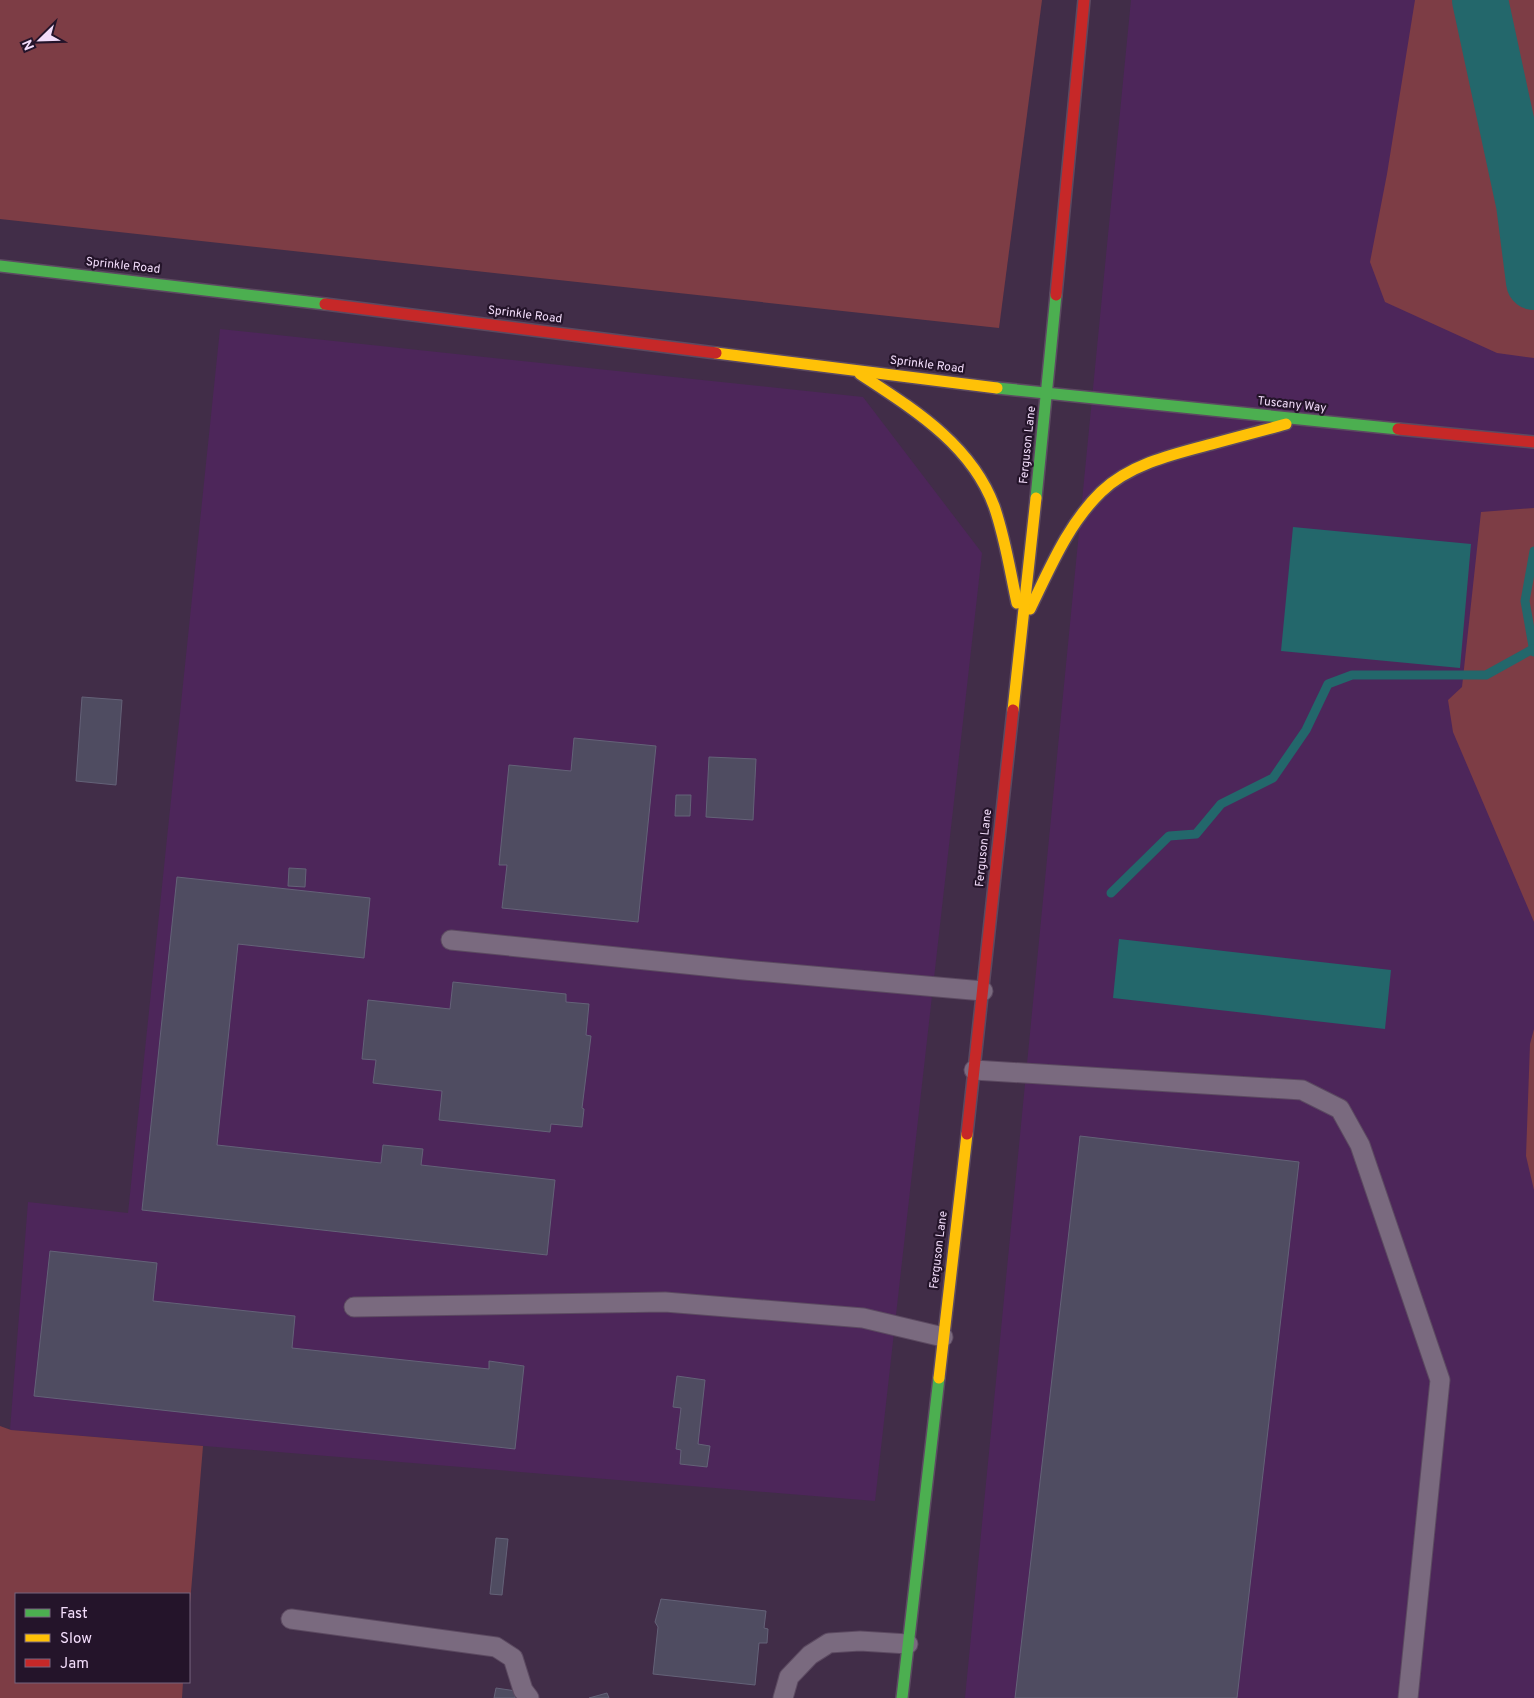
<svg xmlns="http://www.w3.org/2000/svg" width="1534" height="1698" font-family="Overpass,sans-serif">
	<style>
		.built { fill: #4d265a }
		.green { fill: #7d3d45 }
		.water { fill: #23676b }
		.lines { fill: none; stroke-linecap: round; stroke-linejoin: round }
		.stream { stroke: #23676b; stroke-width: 9 }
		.river { stroke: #23676b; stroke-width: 56 }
		.building { fill: #4f4c61; stroke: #646278 }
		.lane-casing { stroke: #5c4a61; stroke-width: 21 }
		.fast-casing { stroke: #5c4a61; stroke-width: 14 }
		.slow-casing { stroke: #5c4a61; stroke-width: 14 }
		.jam-casing { stroke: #5c4a61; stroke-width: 14 }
		.lane { stroke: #7a6a7f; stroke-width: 19 }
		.fast { stroke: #4caf50; stroke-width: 11 }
		.slow { stroke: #ffc107; stroke-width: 11 }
		.jam { stroke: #c62828; stroke-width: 11 }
		.labels { text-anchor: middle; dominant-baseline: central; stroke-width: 4.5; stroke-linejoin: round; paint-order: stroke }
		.street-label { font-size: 12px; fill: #f3ddfb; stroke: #24142a }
	</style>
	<rect width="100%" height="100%" fill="#412d48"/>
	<!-- built -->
	<g class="built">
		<polygon points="1131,0 1534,0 1534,1698 965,1698"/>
		<polygon points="220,329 863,397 982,553 875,1501 10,1430 28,1202 128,1213"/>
	</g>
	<!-- green -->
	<g class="green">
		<polygon points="0,0 1042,0 999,328 0,219"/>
		<polygon points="1415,0 1534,0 1534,358 1497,353 1385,302 1370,262 1387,174"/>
		<polygon points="1534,508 1534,922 1453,732 1448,700 1462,687 1481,512"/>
		<polygon points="1534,1029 1534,1190 1526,1156 1530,1044"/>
		<polygon points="0,1426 11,1430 203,1446 189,1616 189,1594 16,1594 16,1682 183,1682 182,1698 0,1698"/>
	</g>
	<!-- water -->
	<g class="water">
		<polygon points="1293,527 1471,544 1460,668 1281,651"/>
		<polygon points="1119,939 1391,970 1385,1029 1113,998"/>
	</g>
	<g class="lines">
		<!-- stream -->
		<g class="stream">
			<polyline points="1534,652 1525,601 1534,551"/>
			<polyline points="1111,893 1169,836 1196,834 1221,804 1273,778 1306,730 1328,684 1352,675 1486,675 1533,649"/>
		</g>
		<!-- river -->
		<polyline class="river" points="1480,0 1524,204 1534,282"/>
	</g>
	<!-- building -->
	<g class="building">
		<polygon points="82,697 122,700 116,785 76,781"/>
		<polygon points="574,738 656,746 638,922 502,908 507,865 499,865 509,765 571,771"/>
		<polygon points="709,757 756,759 753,820 706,817"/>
		<polygon points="676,795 691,795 690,816 675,816"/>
		<polygon points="289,868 306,869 305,887 288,886"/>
		<polygon points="177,877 370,898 364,958 238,944 217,1145 381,1163 383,1145 423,1149 421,1165 555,1180 547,1255 142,1210"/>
		<polygon points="453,982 566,994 566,1002 589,1004 586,1035 591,1036 582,1108 584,1109 582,1127 551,1124 550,1132 439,1120 442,1091 373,1083 376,1060 362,1059 368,1000 450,1009"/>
		<polygon points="1080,1136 1299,1162 1237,1698 1015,1698"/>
		<polygon points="50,1251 157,1263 153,1301 295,1316 292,1348 489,1369 489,1361 524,1366 515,1449 34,1396"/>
		<polygon points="677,1376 705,1380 698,1444 710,1446 707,1467 680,1464 681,1450 676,1449 681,1408 673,1407"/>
		<polygon points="496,1538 508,1539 502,1595 490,1594"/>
		<polygon points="661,1599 766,1611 764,1628 768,1629 767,1643 759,1643 755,1685 653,1674 658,1627 655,1622"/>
		<polygon points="496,1688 516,1691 515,1698 494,1698"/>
		<polygon points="607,1693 609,1698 589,1698"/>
	</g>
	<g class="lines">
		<defs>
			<g id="lane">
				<polyline points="451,940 744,970 983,991"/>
				<polyline points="974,1070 1302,1090 1340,1109 1360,1145 1440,1380 1408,1698"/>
				<polyline points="354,1307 665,1302 863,1318 943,1337"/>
				<polyline points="291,1619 496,1647 513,1658 523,1690 529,1698"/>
				<polyline points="783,1698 789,1677 810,1655 829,1643 860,1641 908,1644"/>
			</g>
			<g id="fast">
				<polyline points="0,266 325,304"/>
				<polyline points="997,388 1398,429"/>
				<polyline points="1036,498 1056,295"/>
				<polyline points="902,1698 939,1378"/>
			</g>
			<g id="slow">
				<polyline points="716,353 997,388"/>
				<path d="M860,374c53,35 111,70 134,132 11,31 16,65 23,97"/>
				<path d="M1030,609c20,-41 38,-85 71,-117 29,-28 73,-38 111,-48 25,-7 49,-13 74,-20"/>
				<polyline points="1013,710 1036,498"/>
				<polyline points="939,1378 967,1134"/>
			</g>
			<g id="jam">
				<polyline points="1056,295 1084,0"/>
				<polyline points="325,304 716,353"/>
				<polyline points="1398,429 1534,442"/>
				<polyline points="967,1134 1013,710"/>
			</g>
		</defs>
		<!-- lane casing -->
		<use href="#lane" class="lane-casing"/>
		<!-- fast casing -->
		<use href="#fast" class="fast-casing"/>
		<!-- slow casing -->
		<use href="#slow" class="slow-casing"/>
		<!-- jam casing -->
		<use href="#jam" class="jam-casing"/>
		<!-- lane -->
		<use href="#lane" class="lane"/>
		<!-- fast -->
		<use href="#fast" class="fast"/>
		<!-- slow -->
		<use href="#slow" class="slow"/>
		<!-- jam -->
		<use href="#jam" class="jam"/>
	</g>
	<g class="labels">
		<!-- street labels -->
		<g class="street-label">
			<text transform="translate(123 266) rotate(6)">Sprinkle Road</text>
			<text transform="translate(525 315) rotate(7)">Sprinkle Road</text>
			<text transform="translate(927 365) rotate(7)">Sprinkle Road</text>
			<text transform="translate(1292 405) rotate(6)">Tuscany Way</text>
			<text transform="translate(1028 445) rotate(-84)">Ferguson Lane</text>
			<text transform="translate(984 848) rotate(-84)">Ferguson Lane</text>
			<text transform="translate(939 1250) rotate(-83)">Ferguson Lane</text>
		</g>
	</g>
	<!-- legend -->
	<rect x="15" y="1593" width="175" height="90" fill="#24142a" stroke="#77647e"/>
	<rect x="25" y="1609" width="25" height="8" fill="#4caf50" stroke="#77647e"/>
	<text x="60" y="1618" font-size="15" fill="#f3ddfb">Fast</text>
	<rect x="25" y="1634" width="25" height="8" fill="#ffc107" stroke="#77647e"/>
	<text x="60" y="1643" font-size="15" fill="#f3ddfb">Slow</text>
	<rect x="25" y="1659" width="25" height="8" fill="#c62828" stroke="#77647e"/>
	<text x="60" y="1668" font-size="15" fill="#f3ddfb">Jam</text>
	<!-- north arrow -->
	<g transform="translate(40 40) rotate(247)" stroke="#24142a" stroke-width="4" paint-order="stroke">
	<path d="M0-4L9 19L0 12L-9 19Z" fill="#f3ddfb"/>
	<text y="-8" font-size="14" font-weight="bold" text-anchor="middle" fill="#f3ddfb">N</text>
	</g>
</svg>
